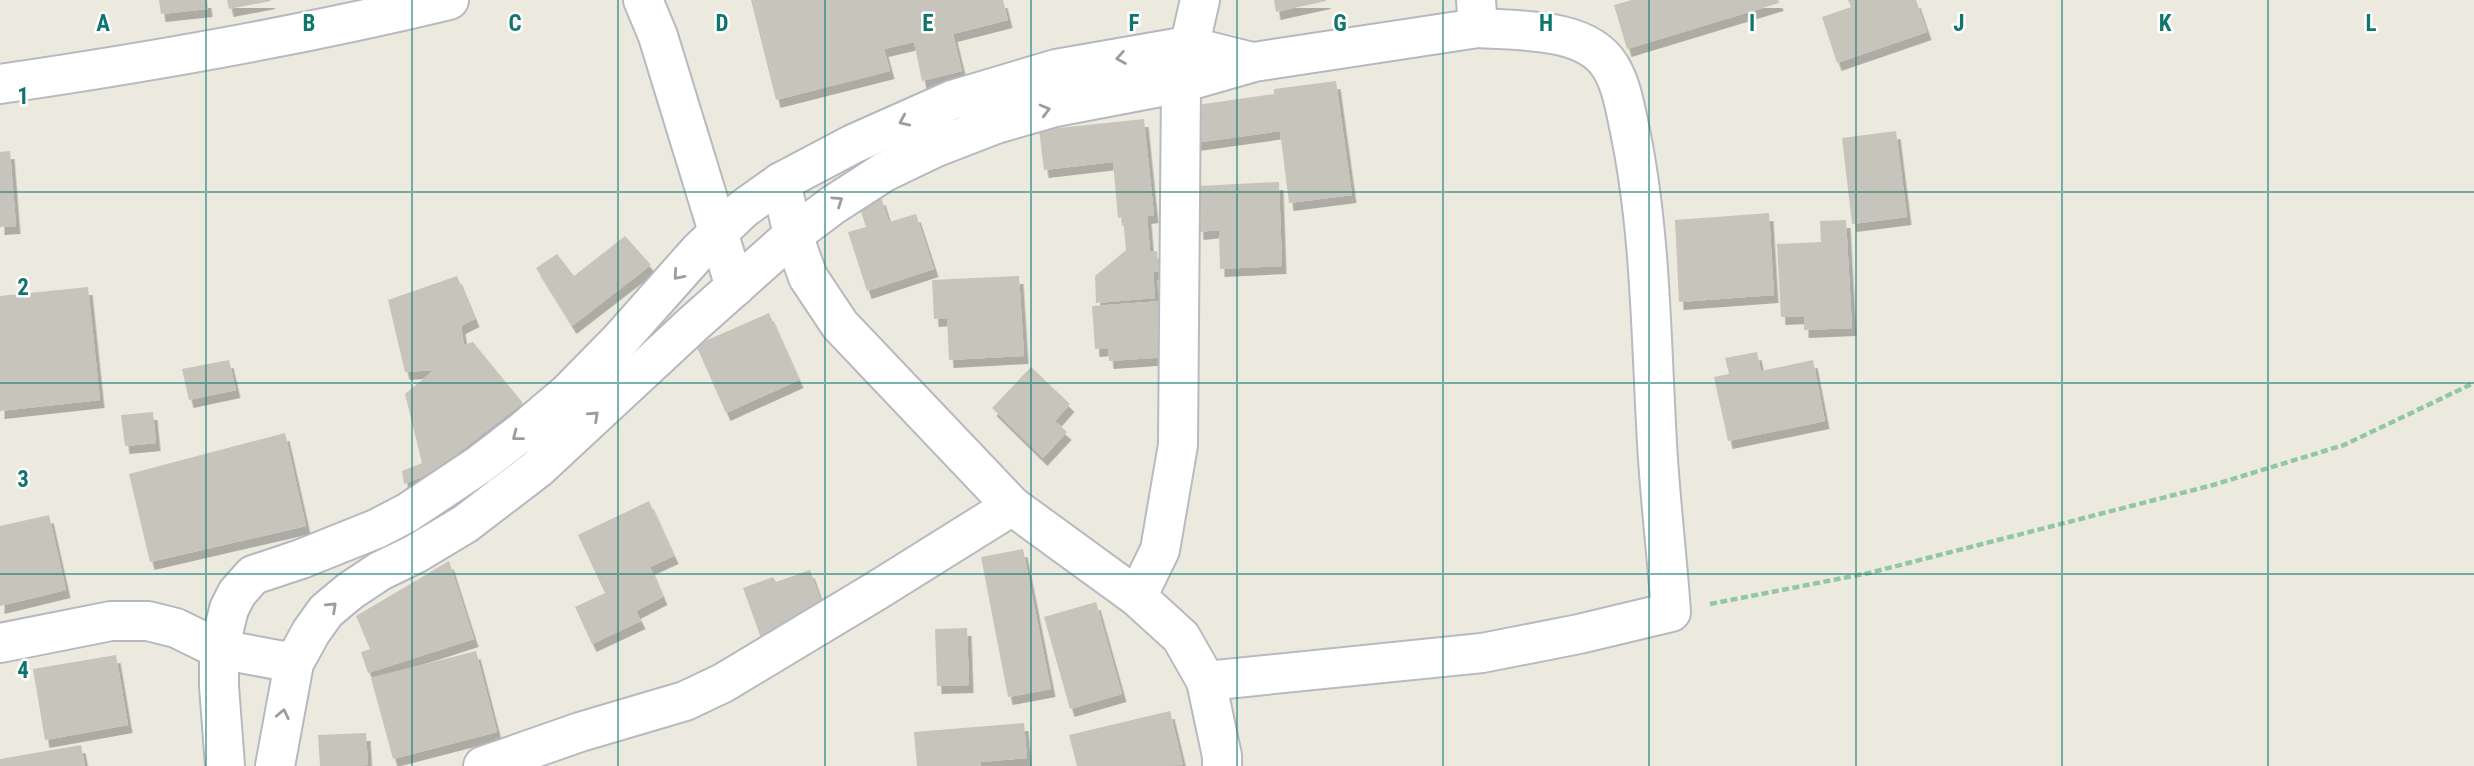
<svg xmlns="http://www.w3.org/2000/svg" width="2474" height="766" font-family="'Roboto Condensed',sans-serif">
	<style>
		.building { fill: #c7c4bc; filter: url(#shadow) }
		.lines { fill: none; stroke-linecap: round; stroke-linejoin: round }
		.minor-casing { stroke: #b7babf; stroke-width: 42 }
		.secondary-casing { stroke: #b5b9bf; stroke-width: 42 }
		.path { stroke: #92c7a3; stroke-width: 4.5; stroke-dasharray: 7 3.5; stroke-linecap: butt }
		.minor { stroke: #fff; stroke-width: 38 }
		.secondary { stroke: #fff; stroke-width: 38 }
		.oneway { stroke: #9b9da0 }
		.grid { fill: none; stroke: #0f766e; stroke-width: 2; stroke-opacity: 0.55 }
		.grid-label { font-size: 23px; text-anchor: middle; font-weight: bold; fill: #0f766e; stroke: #fff; stroke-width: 5; stroke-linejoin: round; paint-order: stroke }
	</style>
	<defs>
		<filter id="shadow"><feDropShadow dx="4.5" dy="8" stdDeviation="0" flood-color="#0004"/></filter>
	</defs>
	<rect width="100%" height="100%" fill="#eceadf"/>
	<!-- building -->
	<g class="building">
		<polygon points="159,0 207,0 208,9 161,14"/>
		<polygon points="227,0 270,0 271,1 229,9"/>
		<polygon points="751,0 1003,0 1008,20 953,34 962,71 922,81 914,42 884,49 890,71 776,100"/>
		<polygon points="1274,0 1326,0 1326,1 1276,12"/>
		<polygon points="1632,0 1778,0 1779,3 1627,49 1614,5"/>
		<polygon points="1848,0 1916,0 1927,32 1837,63 1822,17 1851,7"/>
		<polygon points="1336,81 1352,195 1289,203 1280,131 1195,143 1190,106 1274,94 1274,89"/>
		<polygon points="1144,119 1154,215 1147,216 1150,252 1157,251 1159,272 1153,272 1155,298 1096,303 1095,276 1126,250 1123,217 1118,218 1113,162 1044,170 1039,130"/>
		<polygon points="1896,131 1907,217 1852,224 1842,138"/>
		<polygon points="10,151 16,226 0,227 0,152"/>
		<polygon points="1279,182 1282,266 1220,269 1219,230 1199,232 1197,186"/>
		<polygon points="881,197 889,222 916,214 934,269 867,291 848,232 866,227 859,205"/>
		<polygon points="1769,213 1774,295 1679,302 1675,220"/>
		<polygon points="1846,220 1852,328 1804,330 1804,316 1781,317 1777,244 1821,242 1820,221"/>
		<polygon points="625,236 651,265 572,326 536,268 557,254 574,276"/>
		<polygon points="457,276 475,319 461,326 464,345 473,342 523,403 432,473 404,484 402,471 422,463 405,394 434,370 405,372 388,300"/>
		<polygon points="1019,276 1024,356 949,360 947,318 934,319 932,280"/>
		<polygon points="88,287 100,400 0,411 0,296"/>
		<polygon points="1163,301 1167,357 1109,361 1108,348 1095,349 1092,306"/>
		<polygon points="769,313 799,380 726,413 696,345"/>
		<polygon points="1757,352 1761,371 1813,360 1825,421 1728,441 1714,377 1729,374 1725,358"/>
		<polygon points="229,360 236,390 189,400 182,369"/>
		<polygon points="1031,367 1070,404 1055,421 1067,432 1043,458 992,408"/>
		<polygon points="153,412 156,443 125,446 121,415"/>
		<polygon points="285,433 306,526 150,562 129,474"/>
		<polygon points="649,501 674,556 650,567 663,597 636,611 641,621 592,644 575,607 605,593 578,535"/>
		<polygon points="49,515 66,590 0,606 0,526"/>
		<polygon points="1023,549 1051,689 1008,697 981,557"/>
		<polygon points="449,561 474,639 368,673 361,652 370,649 356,616"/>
		<polygon points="810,570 823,607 787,620 791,630 762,641 743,588 773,577 776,582"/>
		<polygon points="1096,602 1122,694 1070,709 1044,617"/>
		<polygon points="967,628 969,685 937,686 935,629"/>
		<polygon points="476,651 497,732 393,759 371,678"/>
		<polygon points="116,655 128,725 45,740 33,669"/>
		<polygon points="1170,711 1183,765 1077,766 1069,735"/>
		<polygon points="1024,723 1027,758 981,762 981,766 917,766 914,732"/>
		<polygon points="366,733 368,765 320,766 318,735"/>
		<polygon points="81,745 85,766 0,766 0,759"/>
	</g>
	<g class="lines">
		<defs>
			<g id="minor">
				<polyline points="643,0 658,36 735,287"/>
				<path d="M0,84c151,-22 300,-48 449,-84"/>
				<polyline points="781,182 793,235 808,277 840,325 1012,506 1137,597 1181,637 1206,681 1222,756 1222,766"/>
				<polyline points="1137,597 1160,550 1178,445 1181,83 1200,0"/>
				<path d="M1206,681l276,-28 97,-19 92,-22c-4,-57 -11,-113 -14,-169 -6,-105 -6,-214 -28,-317 -4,-19 -8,-43 -19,-60 -24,-39 -92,-35 -132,-38"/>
				<polyline points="483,766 580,732 685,701 723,683 876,591 1012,506"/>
			</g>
			<g id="secondary">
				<polyline points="0,643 111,621 148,621 176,628 219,649 294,663"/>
				<polyline points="225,766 219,686 219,649 229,609 237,593 253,575 301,559 376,529 407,513 479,465 522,432 568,393 620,340 699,251 743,209 781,182 853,144 952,100 1056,69 1188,46 1252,62"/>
				<polyline points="275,766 294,663 311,632 326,611 350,591 380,571 415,554 465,524 537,469 693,324 793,235 833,205 884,172 934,148 996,124 1055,107 1181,83 1254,62 1478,28 1476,0"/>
			</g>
		</defs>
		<!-- minor casing -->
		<use href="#minor" class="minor-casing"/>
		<!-- secondary casing -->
		<use href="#secondary" class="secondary-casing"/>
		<!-- path -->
		<polyline class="path" points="1710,604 1869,573 2213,485 2344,445 2474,383"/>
		<!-- minor -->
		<use href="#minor" class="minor"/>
		<!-- secondary -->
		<use href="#secondary" class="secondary"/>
	</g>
	<!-- one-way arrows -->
	<defs><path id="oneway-chevron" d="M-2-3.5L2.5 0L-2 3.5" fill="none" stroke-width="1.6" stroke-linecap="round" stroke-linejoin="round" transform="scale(1.75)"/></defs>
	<g class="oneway">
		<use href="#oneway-chevron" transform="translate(1121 58) rotate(170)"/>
		<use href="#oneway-chevron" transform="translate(1045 110) rotate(-15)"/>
		<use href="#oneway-chevron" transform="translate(904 121) rotate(156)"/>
		<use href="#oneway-chevron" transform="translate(838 201) rotate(-34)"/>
		<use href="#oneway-chevron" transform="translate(678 275) rotate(131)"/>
		<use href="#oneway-chevron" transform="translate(594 416) rotate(-43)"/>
		<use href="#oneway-chevron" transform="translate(517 436) rotate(142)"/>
		<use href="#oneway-chevron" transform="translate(332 607) rotate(-43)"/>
		<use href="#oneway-chevron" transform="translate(283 714) rotate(-78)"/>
	</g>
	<!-- grid -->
	<path class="grid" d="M206,0v766M412,0v766M618,0v766M825,0v766M1031,0v766M1237,0v766M1443,0v766M1649,0v766M1856,0v766M2062,0v766M2268,0v766M0,192h2474M0,383h2474M0,574h2474"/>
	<g class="grid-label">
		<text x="103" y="31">A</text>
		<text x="309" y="31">B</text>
		<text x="515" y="31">C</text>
		<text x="722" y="31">D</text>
		<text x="928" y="31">E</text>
		<text x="1134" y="31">F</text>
		<text x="1340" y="31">G</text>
		<text x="1546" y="31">H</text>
		<text x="1752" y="31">I</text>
		<text x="1959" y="31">J</text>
		<text x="2165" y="31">K</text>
		<text x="2371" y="31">L</text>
		<text x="23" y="104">1</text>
		<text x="23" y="295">2</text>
		<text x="23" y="487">3</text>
		<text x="23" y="678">4</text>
	</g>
</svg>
